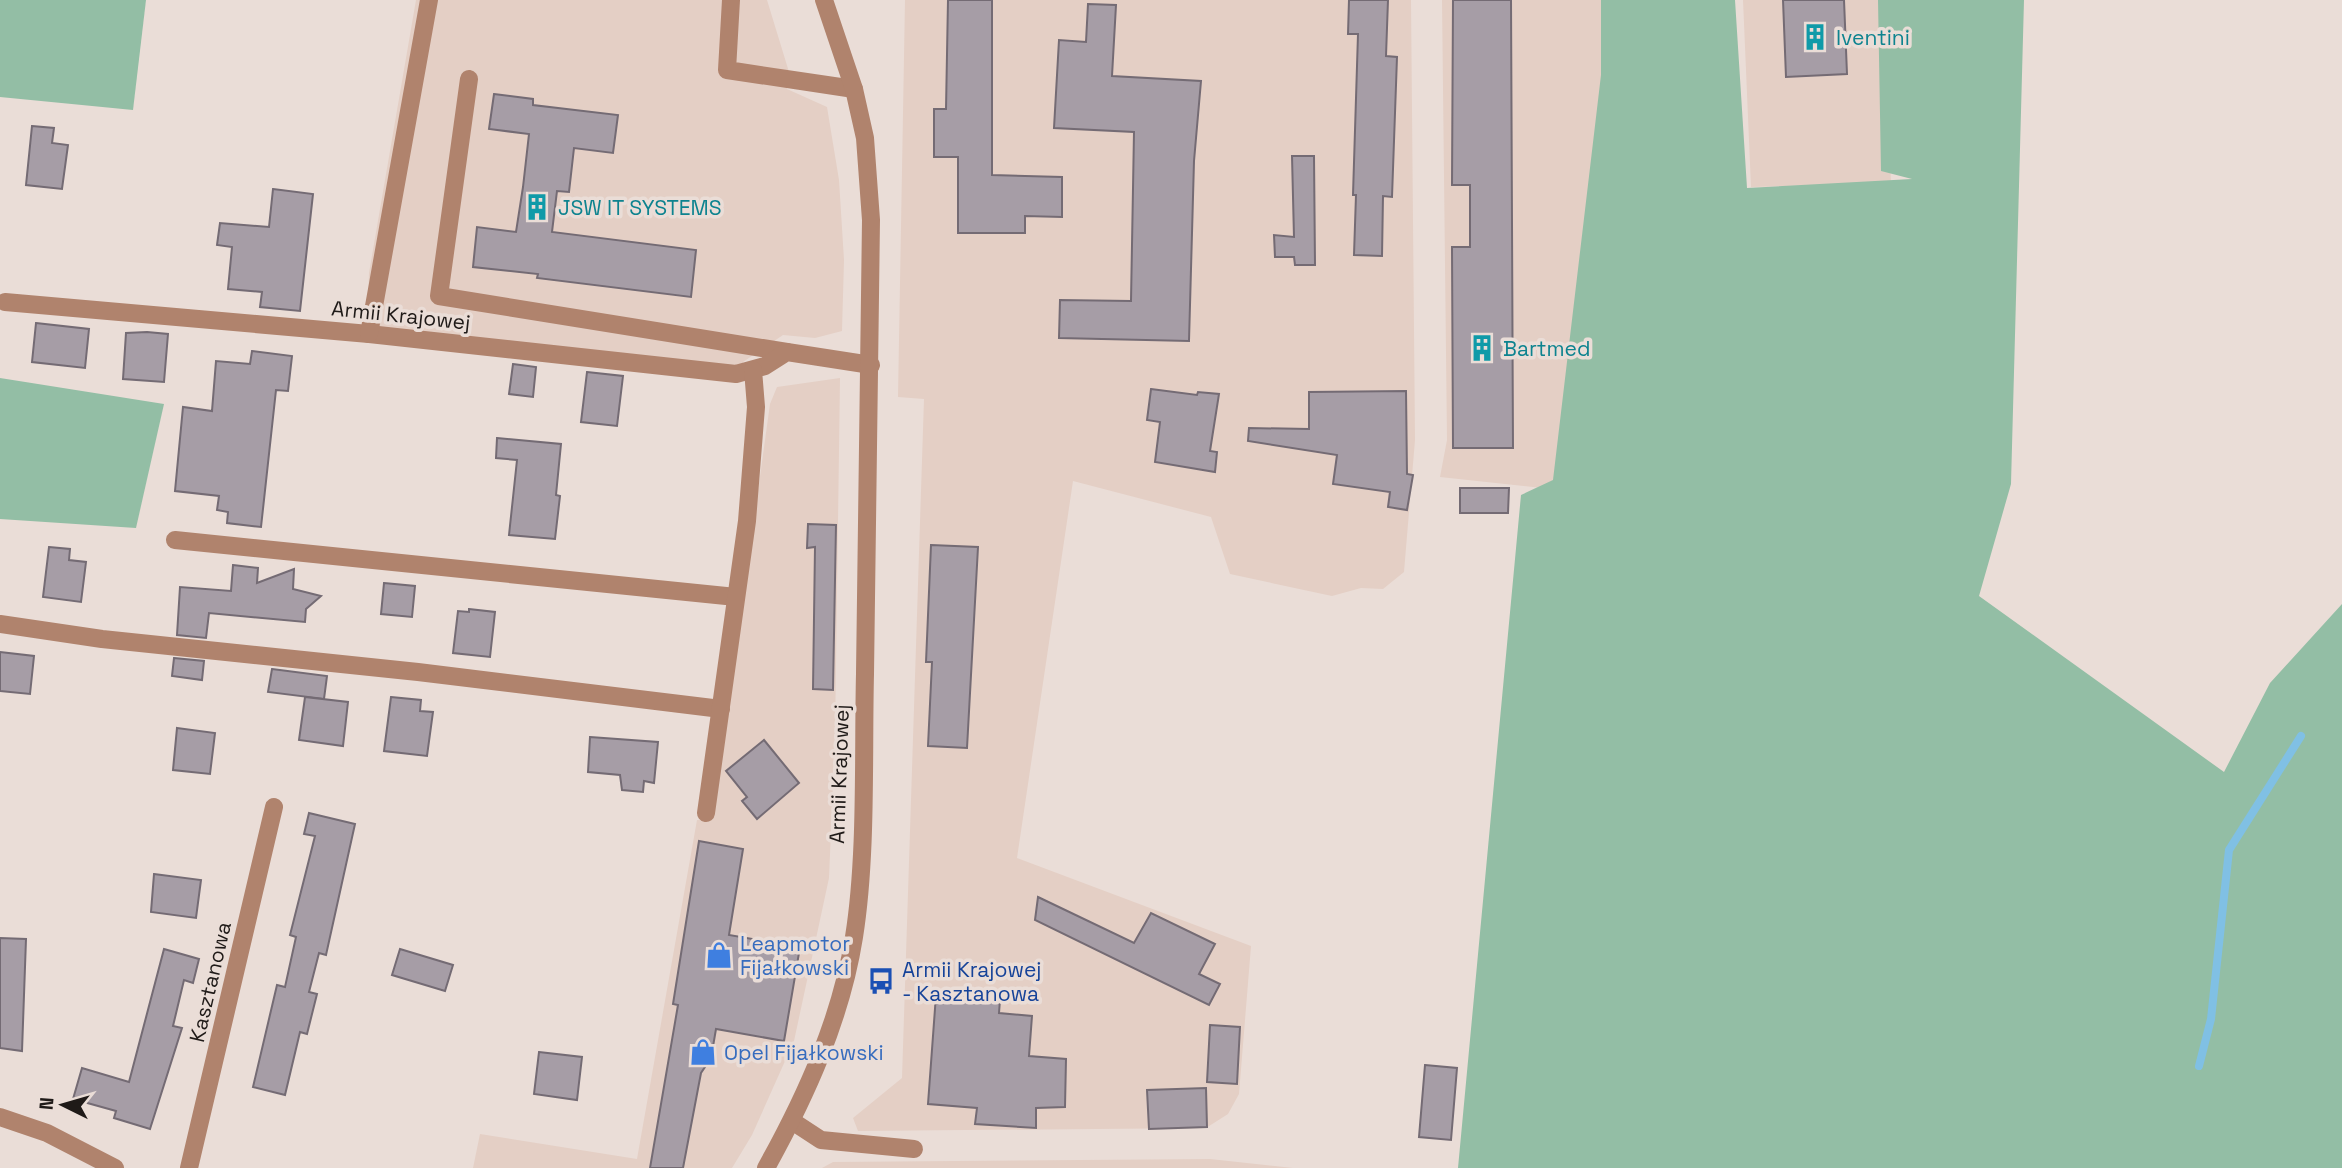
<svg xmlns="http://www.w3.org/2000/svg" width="2342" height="1168" font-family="'Space Grotesk',sans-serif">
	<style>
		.built { fill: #e4cfc5 }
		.green { fill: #93bea5 }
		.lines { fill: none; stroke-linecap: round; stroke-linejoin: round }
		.stream { stroke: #80c0e4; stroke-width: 8 }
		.building { fill: #a69da6; stroke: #746b74; stroke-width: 2 }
		.minor { stroke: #b0836d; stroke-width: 18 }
		.labels { text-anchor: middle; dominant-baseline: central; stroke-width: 7; stroke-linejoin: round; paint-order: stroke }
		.culture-label { font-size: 21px; fill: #0d838f; stroke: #eaddd7; text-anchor: start }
		.street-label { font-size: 21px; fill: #1f1a18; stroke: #eaddd7 }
		.shop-label { font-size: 21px; fill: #366cbe; stroke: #eaddd7; text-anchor: start }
		.transit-label { font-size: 21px; fill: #164399; stroke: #eaddd7; text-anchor: start }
	</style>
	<rect width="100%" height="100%" fill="#eaddd7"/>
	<!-- built -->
	<g class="built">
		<polygon points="416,0 767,0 789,72 787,89 827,107 839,180 844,260 842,331 815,338 783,335 743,362 743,376 367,332 369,273"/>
		<polygon points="905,0 1411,0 1415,440 1404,572 1383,589 1361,588 1332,596 1230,574 1211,517 1073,481 1017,858 1251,946 1239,1094 1228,1114 1206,1128 858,1131 853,1118 902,1078 924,399 898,397"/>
		<polygon points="1442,0 1616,0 1560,490 1440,477 1447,440"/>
		<polygon points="1743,0 1884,0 1891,183 1751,187"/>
		<polygon points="840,378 835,736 829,878 794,1041 752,1135 732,1168 473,1168 480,1134 637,1159 697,820 707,819 714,809 770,404 777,387"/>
		<polygon points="1210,1159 1293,1168 822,1168 833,1162"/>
	</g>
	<!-- green -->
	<g class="green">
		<polygon points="0,0 146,0 133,110 0,97"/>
		<polygon points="1601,0 1735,0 1747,188 1912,179 1881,171 1878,0 2024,0 2011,484 1979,596 2224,772 2270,683 2342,604 2342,1168 1458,1168 1521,495 1553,480 1601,75"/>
		<polygon points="0,378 164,404 136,528 0,519"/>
	</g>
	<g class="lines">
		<!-- stream -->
		<polyline class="stream" points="2199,1066 2211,1019 2229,850 2301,736"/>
	</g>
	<!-- building -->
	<g class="building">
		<polygon points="948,0 992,0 992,175 1062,177 1062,217 1025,216 1025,233 958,233 958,157 934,157 934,109 946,109"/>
		<polygon points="1349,0 1388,0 1386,56 1397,57 1392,197 1383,196 1382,256 1354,255 1356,195 1353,195 1358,34 1348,34"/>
		<polygon points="1453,0 1511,0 1513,448 1453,448 1452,247 1470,247 1470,185 1452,185"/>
		<polygon points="1783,0 1844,0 1847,74 1786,77"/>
		<polygon points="1088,4 1116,5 1112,76 1201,81 1194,161 1189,341 1059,338 1060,300 1131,301 1134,132 1054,128 1059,40 1086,42"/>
		<polygon points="494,94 533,99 533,105 618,115 613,153 574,148 569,192 557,191 552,232 696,250 691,297 537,278 538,274 473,267 477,227 516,232 523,187 529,134 489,129"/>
		<polygon points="32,126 54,128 52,143 68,145 62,189 26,185"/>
		<polygon points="1292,156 1314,156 1315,265 1295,265 1294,257 1275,257 1274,235 1294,237"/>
		<polygon points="273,189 313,194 300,311 260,307 262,292 228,289 232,247 217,245 220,223 269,227"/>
		<polygon points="36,323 89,329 85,368 32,362"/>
		<polygon points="147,332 168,334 164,382 123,379 126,333"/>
		<polygon points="252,351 292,356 288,391 276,390 261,527 227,523 228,512 217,510 219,496 175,491 183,407 212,411 216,361 250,364"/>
		<polygon points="513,364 536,367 533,397 509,394"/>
		<polygon points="587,372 623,376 617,426 581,422"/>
		<polygon points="1151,389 1197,395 1198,392 1219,394 1210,451 1217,452 1215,472 1155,462 1160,422 1147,420"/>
		<polygon points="1406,391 1407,474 1413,475 1407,510 1388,507 1390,492 1333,484 1337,455 1248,441 1249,428 1309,429 1309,392"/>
		<polygon points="497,438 561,444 556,495 560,496 555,539 509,535 517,460 496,458"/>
		<polygon points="1460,488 1509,488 1508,513 1460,513"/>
		<polygon points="808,524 836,525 833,690 813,689 815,547 807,548"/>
		<polygon points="931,545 978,547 967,748 928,746 932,662 926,662"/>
		<polygon points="49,547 70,549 69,560 86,562 81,602 43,597"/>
		<polygon points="233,565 258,568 257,583 294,569 293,589 321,596 306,609 305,622 209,613 206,638 177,635 180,587 231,591"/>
		<polygon points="384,583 415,586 412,617 381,614"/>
		<polygon points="469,609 495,612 490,657 453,653 458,611 469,612"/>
		<polygon points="0,652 34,656 30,694 0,691"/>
		<polygon points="174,658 204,661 202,680 172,676"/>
		<polygon points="272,669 327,676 324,699 268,692"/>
		<polygon points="305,697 348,702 343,746 299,740"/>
		<polygon points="391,697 421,700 420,711 433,712 427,756 384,751"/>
		<polygon points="177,728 215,733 210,774 173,770"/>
		<polygon points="590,737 658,742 654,783 644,781 643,792 622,790 620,775 588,772"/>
		<polygon points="764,740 799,783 757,819 742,801 747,797 726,771"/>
		<polygon points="309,813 355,824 326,955 319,953 309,992 317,994 307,1034 300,1032 285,1095 253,1087 277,985 285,987 296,937 290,935 315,836 304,834"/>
		<polygon points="699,841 743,849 729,935 800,947 784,1041 716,1029 711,1058 701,1073 683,1168 650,1168 678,1005 673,1004"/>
		<polygon points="154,874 201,880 196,918 151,912"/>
		<polygon points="1038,897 1134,943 1151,913 1215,944 1199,974 1220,984 1209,1005 1035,920"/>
		<polygon points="0,938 26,939 22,1051 0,1048"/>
		<polygon points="164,949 199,959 193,983 184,980 173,1026 182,1028 150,1129 114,1118 116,1111 73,1099 82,1068 129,1082"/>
		<polygon points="400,949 453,965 445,991 392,975"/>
		<polygon points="936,995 1000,1000 999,1013 1032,1016 1029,1056 1066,1059 1065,1107 1036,1108 1036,1128 975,1124 977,1108 928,1104"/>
		<polygon points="1210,1025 1240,1027 1237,1084 1207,1082"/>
		<polygon points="539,1052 582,1057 577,1100 534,1094"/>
		<polygon points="1425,1065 1457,1068 1451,1140 1419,1137"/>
		<polygon points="1206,1088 1207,1127 1149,1129 1147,1090"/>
	</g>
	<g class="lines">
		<!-- minor -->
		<g class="minor">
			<polyline points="731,0 727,70 854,89"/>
			<polyline points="469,79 439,296 787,352"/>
			<polyline points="5,302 369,334 736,374 765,366 787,352 871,365"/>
			<polyline points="369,334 429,0"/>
			<polyline points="175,540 736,597"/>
			<polyline points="0,624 102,639 418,672 721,709"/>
			<polyline points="706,813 747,521 756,407 753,370"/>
			<polyline points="0,1117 47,1133 115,1168"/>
			<polyline points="792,1121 821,1140 914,1149"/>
			<polyline points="189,1168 274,807"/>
			<path d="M766,1168c40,-72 75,-149 88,-231 13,-82 9,-180 11,-263 3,-152 5,-303 6,-454l-6,-82 -11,-49 -30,-89"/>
		</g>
	</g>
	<!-- icons -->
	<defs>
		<symbol id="building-bare" viewBox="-9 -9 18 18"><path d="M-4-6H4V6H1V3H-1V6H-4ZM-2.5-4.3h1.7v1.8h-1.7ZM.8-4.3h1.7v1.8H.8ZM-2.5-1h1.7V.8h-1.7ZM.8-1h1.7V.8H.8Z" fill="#0f9aa8" stroke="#eaddd7" stroke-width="2.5" paint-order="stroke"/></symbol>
		<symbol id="shop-bare" viewBox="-9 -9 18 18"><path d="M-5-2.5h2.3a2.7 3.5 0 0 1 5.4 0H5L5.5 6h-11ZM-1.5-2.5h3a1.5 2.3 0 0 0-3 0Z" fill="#3f7fe0" stroke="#eaddd7" stroke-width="2.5" paint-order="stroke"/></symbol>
		<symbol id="bus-bare" viewBox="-9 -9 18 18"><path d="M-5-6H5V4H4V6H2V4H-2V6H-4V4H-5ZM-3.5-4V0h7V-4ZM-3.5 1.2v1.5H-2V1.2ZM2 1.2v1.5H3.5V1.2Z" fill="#1a4fb4" stroke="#eaddd7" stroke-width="2.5" paint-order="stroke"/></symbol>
	</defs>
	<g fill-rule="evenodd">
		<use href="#building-bare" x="1796" y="18" width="38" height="38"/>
		<use href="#building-bare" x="518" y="188" width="38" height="38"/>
		<use href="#building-bare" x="1463" y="329" width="38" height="38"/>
		<use href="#shop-bare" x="700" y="936" width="38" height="38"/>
		<use href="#bus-bare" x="862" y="962" width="38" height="38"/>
		<use href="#shop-bare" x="684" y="1033" width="38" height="38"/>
	</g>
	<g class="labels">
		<!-- culture labels -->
		<g class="culture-label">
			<text x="1836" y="37">Iventini</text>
			<text x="558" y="207">JSW IT SYSTEMS</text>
			<text x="1503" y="348">Bartmed</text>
		</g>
		<!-- street labels -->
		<g class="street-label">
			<text transform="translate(401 315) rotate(6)">Armii Krajowej</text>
			<text transform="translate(839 774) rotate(-88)">Armii Krajowej</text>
			<text transform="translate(210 982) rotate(-77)">Kasztanowa</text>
		</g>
		<!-- shop labels -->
		<g class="shop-label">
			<text x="740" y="943">Leapmotor<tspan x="740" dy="24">Fijałkowski</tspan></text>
			<text x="724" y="1052">Opel Fijałkowski</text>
		</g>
		<!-- transit labels -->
		<g class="transit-label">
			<text x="902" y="969">Armii Krajowej<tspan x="902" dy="24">- Kasztanowa</tspan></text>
		</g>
	</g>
	<!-- north arrow -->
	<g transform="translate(63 1105) rotate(275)" stroke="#eaddd7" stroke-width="5" paint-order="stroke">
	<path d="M0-5L12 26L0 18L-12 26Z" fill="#1f1a18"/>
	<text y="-10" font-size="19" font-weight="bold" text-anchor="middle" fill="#1f1a18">N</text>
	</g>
</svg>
